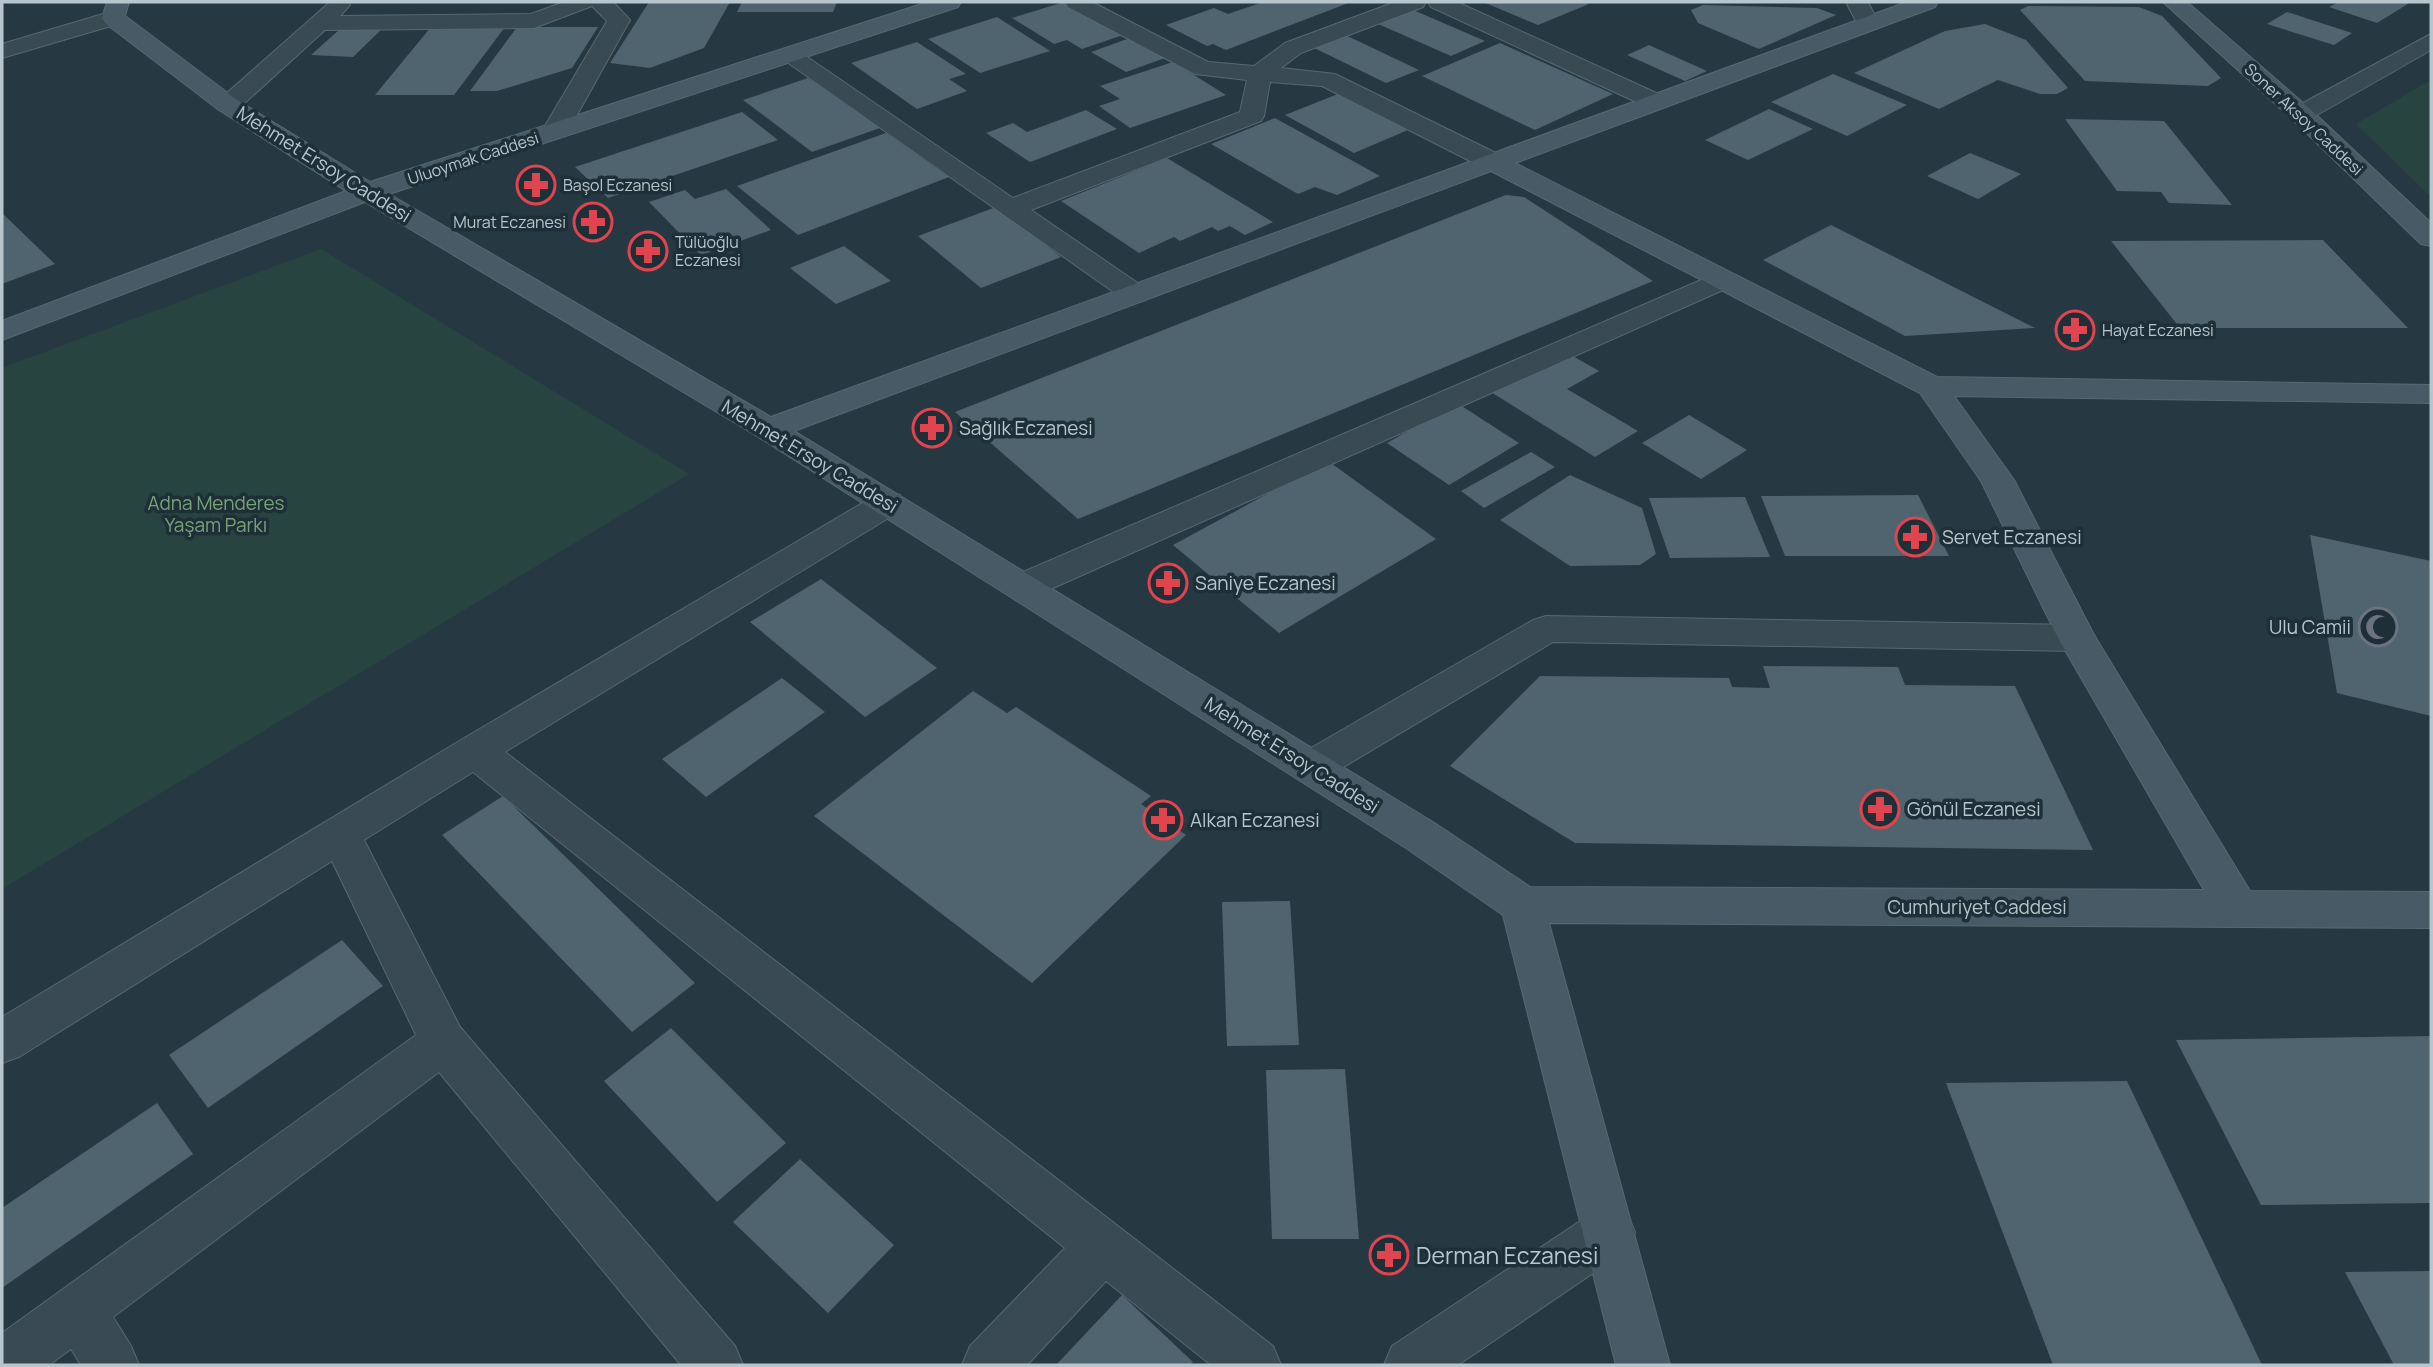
<svg xmlns="http://www.w3.org/2000/svg" width="2433" height="1367" font-family="Manrope,sans-serif">
	<style>
		.green { fill: #284441 }
		.building { fill: #4f646e }
		.lines { fill: none; stroke-linecap: round; stroke-linejoin: round }
		.street-casing { stroke: #586870; stroke-width: 2 }
		.secondary-casing { stroke: #586870; stroke-width: 2 }
		.street { fill: #3a4a53; fill-rule: evenodd }
		.secondary { fill: #485a66; fill-rule: evenodd }
		.labels { text-anchor: middle; dominant-baseline: central; stroke-width: 7; stroke-linejoin: round; paint-order: stroke }
		.far-street-label { font-size: 16px; fill: #b7c5cd; stroke: #1f2f38 }
		.far-poi-label { font-size: 16px; fill: #b7c5cd; stroke: #1f2f38; text-anchor: start }
		.street-label { font-size: 19px; fill: #b7c5cd; stroke: #1f2f38 }
		.poi-label { font-size: 19px; fill: #b7c5cd; stroke: #1f2f38; text-anchor: start }
		.park-label { font-size: 19px; fill: #75a375; stroke: #1f2f38 }
		.near-poi-label { font-size: 23px; fill: #b7c5cd; stroke: #1f2f38; text-anchor: start }
	</style>
	<rect width="100%" height="100%" fill="#263943"/>
	<!-- green -->
	<g class="green">
		<polygon points="2431,80 2431,197 2356,124"/>
		<polygon points="321,249 689,474 2,889 2,368"/>
	</g>
	<!-- building -->
	<g class="building">
		<polygon points="649,2 730,2 704,48 650,68 610,63"/>
		<polygon points="742,2 837,2 833,12 737,12"/>
		<polygon points="1064,2 1066,2 1123,35 1082,49 1067,40 1054,44 1012,18"/>
		<polygon points="1263,2 1351,2 1226,50 1213,44 1207,46 1166,25 1214,8 1228,14"/>
		<polygon points="1483,2 1583,2 1589,4 1538,25"/>
		<polygon points="2339,2 2411,2 2377,23 2329,7"/>
		<polygon points="1703,5 1817,8 1836,15 1759,49 1698,23 1691,10"/>
		<polygon points="1404,6 1485,41 1451,56 1369,20"/>
		<polygon points="2028,6 2139,7 2162,16 2221,78 2208,86 2085,81 2020,10"/>
		<polygon points="2287,12 2352,33 2334,45 2267,24"/>
		<polygon points="997,17 1050,51 980,73 928,39"/>
		<polygon points="1985,24 2026,40 2068,88 2057,94 2040,94 1998,80 1939,109 1854,73 1945,31"/>
		<polygon points="431,27 505,27 454,95 375,95"/>
		<polygon points="517,27 598,27 572,68 497,91 470,91"/>
		<polygon points="340,29 381,30 353,57 311,55"/>
		<polygon points="1339,32 1419,70 1386,83 1306,44"/>
		<polygon points="1130,38 1165,58 1126,72 1091,52"/>
		<polygon points="917,42 966,74 949,79 967,91 917,109 851,63"/>
		<polygon points="1500,43 1613,94 1535,130 1422,76"/>
		<polygon points="1649,45 1707,71 1685,81 1627,55"/>
		<polygon points="1173,62 1226,95 1130,128 1099,106 1120,99 1100,86"/>
		<polygon points="1833,74 1907,105 1847,136 1771,102"/>
		<polygon points="808,78 880,128 812,152 743,100"/>
		<polygon points="1338,94 1408,130 1354,153 1285,115"/>
		<polygon points="1769,109 1813,129 1748,160 1705,140"/>
		<polygon points="1086,110 1117,129 1030,162 986,133 1013,123 1027,132"/>
		<polygon points="742,112 778,140 608,198 575,167"/>
		<polygon points="1275,118 1380,176 1337,195 1315,187 1298,194 1211,144"/>
		<polygon points="2065,119 2164,121 2232,205 2169,203 2161,192 2117,191"/>
		<polygon points="886,133 949,177 798,235 737,186"/>
		<polygon points="1970,153 2021,174 1978,199 1927,176"/>
		<polygon points="1167,158 1273,222 1245,235 1230,226 1218,231 1212,227 1180,241 1174,237 1139,253 1061,201"/>
		<polygon points="726,189 771,230 701,255 649,202 685,190 695,199"/>
		<polygon points="1506,195 1524,197 1653,281 1078,519 955,412"/>
		<polygon points="996,207 1061,257 981,288 918,236"/>
		<polygon points="2,213 55,264 2,284"/>
		<polygon points="1831,225 2035,328 1905,336 1763,260"/>
		<polygon points="2323,240 2408,328 2180,328 2111,241"/>
		<polygon points="844,246 891,281 836,304 790,268"/>
		<polygon points="1564,351 1599,371 1567,389 1638,431 1595,457 1491,392"/>
		<polygon points="1457,403 1519,443 1449,485 1387,443"/>
		<polygon points="1689,415 1747,450 1701,479 1642,443"/>
		<polygon points="1531,452 1555,467 1484,508 1461,491"/>
		<polygon points="1328,461 1436,539 1279,633 1173,545"/>
		<polygon points="1570,475 1642,508 1656,554 1640,565 1570,566 1500,520"/>
		<polygon points="1918,495 1949,556 1785,556 1761,496"/>
		<polygon points="1745,497 1770,557 1670,558 1649,498"/>
		<polygon points="2310,535 2431,561 2431,716 2337,693"/>
		<polygon points="821,579 937,668 865,717 750,622"/>
		<polygon points="1763,666 1898,667 1905,685 2015,686 2093,850 1575,843 1450,766 1540,676 1729,678 1732,687 1770,688"/>
		<polygon points="782,678 825,712 706,797 662,759"/>
		<polygon points="973,691 1007,713 1016,707 1151,796 1141,804 1186,835 1032,983 814,816"/>
		<polygon points="503,796 695,983 632,1032 442,835"/>
		<polygon points="1290,901 1299,1045 1227,1046 1222,902"/>
		<polygon points="342,940 383,986 208,1108 169,1055"/>
		<polygon points="671,1028 786,1143 717,1202 604,1081"/>
		<polygon points="2431,1036 2431,1203 2261,1205 2176,1040"/>
		<polygon points="1345,1069 1359,1239 1272,1239 1266,1070"/>
		<polygon points="2127,1081 2262,1365 2053,1365 1946,1083"/>
		<polygon points="157,1103 193,1154 2,1288 2,1208"/>
		<polygon points="800,1159 894,1245 828,1313 733,1222"/>
		<polygon points="2431,1271 2431,1365 2394,1365 2345,1272"/>
		<polygon points="1122,1295 1193,1362 1190,1365 1056,1365"/>
	</g>
	<g class="lines">
		<defs>
			<g id="street">
				<polygon points="330,2 348,2 350,5 340,16 531,14 564,2 613,2 630,20 568,131 564,136 555,139 546,136 542,131 607,21 592,6 534,28 325,30 237,110 228,112 219,110 216,105 219,100"/>
				<polygon points="1065,2 1092,2 1208,62 1254,66 1285,43 1395,2 1426,2 1423,7 1301,53 1281,68 1335,74 1502,156 1506,162 1502,168 1493,170 1484,168 1322,86 1270,82 1264,116 1261,121 1031,210 1145,288 1150,294 1145,300 1135,303 1125,300 777,55 781,50 797,50 1013,198 1240,112 1247,80 1195,74 1068,7"/>
				<polygon points="1428,2 1457,2 1665,97 1668,102 1665,107 1656,109 1647,107 1431,7"/>
				<polygon points="1846,2 1868,2 1879,24 1876,29 1860,29"/>
				<polygon points="113,11 121,13 124,18 121,23 2,58 2,44"/>
				<polygon points="2431,34 2431,50 2310,119 2301,121 2292,119 2289,114 2292,109"/>
				<polygon points="1722,271 1732,274 1736,280 1732,286 1035,596 1022,599 1009,596 1004,587 1009,578"/>
				<polygon points="888,492 900,495 905,503 900,511 505,752 1273,1346 1281,1365 1211,1365 1106,1281 1027,1365 962,1365 970,1346 1065,1248 473,772 364,840 460,1027 735,1346 743,1365 681,1365 439,1072 113,1317 131,1346 139,1365 81,1365 71,1349 49,1365 2,1365 2,1333 416,1035 332,861 19,1057 2,1063 2,1017 461,740 876,495"/>
				<polygon points="1546,616 2077,625 2090,629 2096,638 2090,647 2077,651 1553,642 1325,778 1311,783 1297,778 1291,767 1297,756 1533,620"/>
				<polygon points="1609,1207 1627,1214 1635,1232 1627,1250 1458,1365 1384,1365 1392,1346 1591,1214"/>
			</g>
			<g id="secondary">
				<path d="M107,2h22l-4,14 112,84 133,82 558,-180h33l-3,5 -569,187 382,223 1136,-415h31l-3,5 -420,156 422,214 494,8v18l-477,-7 60,84 80,155 156,256 181,1v36l-882,-5 121,442h-54l-113,-450 -97,-67 -649,-412 -392,-234 -363,138v-19l344,-130 -127,-81 -114,-87 -3,-5zM1491,171l429,222 61,88 77,157 146,252 -674,-3 -94,-63 -642,-393z"/>
				<polygon points="2163,2 2187,2 2310,109 2431,223 2431,246 2421,244 2292,119"/>
			</g>
		</defs>
		<!-- street casing -->
		<use href="#street" class="street-casing"/>
		<!-- secondary casing -->
		<use href="#secondary" class="secondary-casing"/>
		<!-- street -->
		<use href="#street" class="street"/>
		<!-- secondary -->
		<use href="#secondary" class="secondary"/>
	</g>
	<!-- icons -->
	<defs>
		<symbol id="pharmacy-ring" viewBox="-11 -11 22 22"><circle r="9.5" fill="#1f2f38" stroke="#e0444e" stroke-width="1.5"/><path d="M-2-6h4v4h4v4h-4v4h-4v-4h-4v-4h4Z" fill="#e0444e"/></symbol>
		<symbol id="mosque-ring" viewBox="-11 -11 22 22"><circle r="9.5" fill="#1f2f38" stroke="#6b7280" stroke-width="1.5"/><path d="M3.5-4.9A6 6 0 1 0 3.5 4.9A5 5 0 1 1 3.5-4.9Z" fill="#6b7280"/></symbol>
	</defs>
	<g fill-rule="evenodd">
		<use href="#pharmacy-ring" x="514" y="163" width="44" height="44"/>
		<use href="#pharmacy-ring" x="571" y="200" width="44" height="44"/>
		<use href="#pharmacy-ring" x="626" y="229" width="44" height="44"/>
		<use href="#pharmacy-ring" x="2053" y="308" width="44" height="44"/>
		<use href="#pharmacy-ring" x="910" y="406" width="44" height="44"/>
		<use href="#pharmacy-ring" x="1893" y="515" width="44" height="44"/>
		<use href="#pharmacy-ring" x="1146" y="561" width="44" height="44"/>
		<use href="#mosque-ring" x="2356" y="605" width="44" height="44"/>
		<use href="#pharmacy-ring" x="1858" y="787" width="44" height="44"/>
		<use href="#pharmacy-ring" x="1141" y="798" width="44" height="44"/>
		<use href="#pharmacy-ring" x="1367" y="1233" width="44" height="44"/>
	</g>
	<g class="labels">
		<!-- far-street labels -->
		<g class="far-street-label">
			<text transform="translate(2304 119) rotate(43)">Soner Aksoy Caddesi</text>
			<text transform="translate(473 158) rotate(-18)">Uluoymak Caddesi</text>
		</g>
		<!-- far-poi labels -->
		<g class="far-poi-label">
			<text x="563" y="185">Başol Eczanesi</text>
			<text x="566" y="222" text-anchor="end">Murat Eczanesi</text>
			<text x="675" y="242">Tülüoğlu<tspan x="675" dy="18">Eczanesi</tspan></text>
			<text x="2102" y="330">Hayat Eczanesi</text>
		</g>
		<!-- street labels -->
		<g class="street-label">
			<text transform="translate(324 164) rotate(32)">Mehmet Ersoy Caddesi</text>
			<text transform="translate(810 456) rotate(31)">Mehmet Ersoy Caddesi</text>
			<text transform="translate(1292 755) rotate(32)">Mehmet Ersoy Caddesi</text>
			<text x="1977" y="907">Cumhuriyet Caddesi</text>
		</g>
		<!-- poi labels -->
		<g class="poi-label">
			<text x="959" y="428">Sağlık Eczanesi</text>
			<text x="1942" y="537">Servet Eczanesi</text>
			<text x="1195" y="583">Saniye Eczanesi</text>
			<text x="2351" y="627" text-anchor="end">Ulu Camii</text>
			<text x="1907" y="809">Gönül Eczanesi</text>
			<text x="1190" y="820">Alkan Eczanesi</text>
		</g>
		<!-- park labels -->
		<g class="park-label">
			<text x="216" y="503">Adna Menderes<tspan x="216" dy="22">Yaşam Parkı</tspan></text>
		</g>
		<!-- near-poi labels -->
		<g class="near-poi-label">
			<text x="1416" y="1255">Derman Eczanesi</text>
		</g>
	</g>
	<!-- border -->
	<rect width="2433" height="1367" fill="none" stroke="#b7c5cd" stroke-width="7"/>
</svg>
